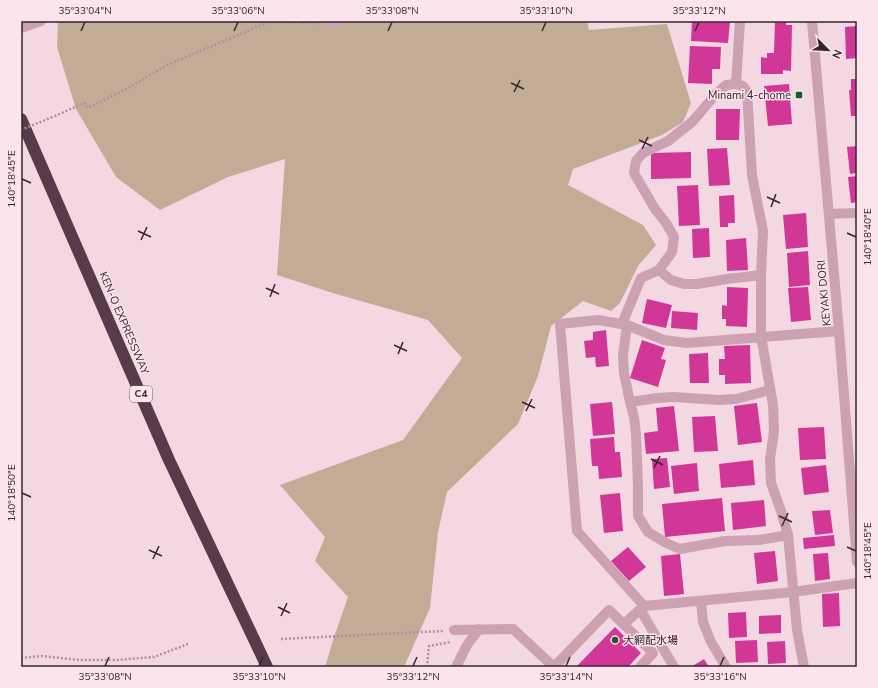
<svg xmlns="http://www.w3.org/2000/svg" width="878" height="688" font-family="'Nunito Sans','Noto Sans JP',sans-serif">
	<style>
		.green { fill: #c3ac96 }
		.building { fill: #d13797 }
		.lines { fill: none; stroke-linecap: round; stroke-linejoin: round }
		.path { stroke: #b88c9f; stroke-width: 2.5; stroke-dasharray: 2 2; stroke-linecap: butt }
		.minor { stroke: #cca2b3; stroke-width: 10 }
		.highway { stroke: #583b4b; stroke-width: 12 }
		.path-bridge { stroke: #b88c9f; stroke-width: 2.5; stroke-dasharray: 2 2; stroke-linecap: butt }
		.ticks { fill: none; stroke: #36252f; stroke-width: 1.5 }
		.poi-dot { fill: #175b25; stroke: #fbe4eb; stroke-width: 1.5 }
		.labels { text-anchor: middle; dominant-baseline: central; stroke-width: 3; stroke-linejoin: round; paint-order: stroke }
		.shield { fill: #fbe4eb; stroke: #715e67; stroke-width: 1 }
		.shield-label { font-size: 10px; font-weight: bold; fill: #36252f }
		.poi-label { font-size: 11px; fill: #36252f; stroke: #fbe4eb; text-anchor: end }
		.street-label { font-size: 11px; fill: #36252f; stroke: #fbe4eb }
		.neatline { fill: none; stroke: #36252f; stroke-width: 1.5 }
		.ticks-label { font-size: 10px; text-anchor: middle; fill: #36252f }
	</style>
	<rect width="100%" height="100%" fill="#f3d7e1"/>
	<!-- green -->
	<polygon class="green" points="58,21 587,21 589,30 667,24 691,103 683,122 662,135 573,169 568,185 643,225 656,245 638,266 620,303 611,311 583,301 551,326 538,376 518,424 447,492 438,532 430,608 404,667 325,667 334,637 348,597 315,561 325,537 280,485 403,440 462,358 428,320 336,294 277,275 285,159 228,177 160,210 116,177 76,109 57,47"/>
	<!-- building -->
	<g class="building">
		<polygon points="692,21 730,21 728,43 691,41"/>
		<polygon points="775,21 786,21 786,25 792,25 791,71 783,70 783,74 761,74 761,57 767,58 767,53 774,53"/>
		<polygon points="857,26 857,58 846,59 845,27"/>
		<polygon points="690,46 721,47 720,69 712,69 712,84 688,83"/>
		<polygon points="851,79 857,79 857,116 851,116 849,90 851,90"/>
		<polygon points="789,84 792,124 768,126 764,86"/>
		<polygon points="716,109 740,109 739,140 716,140"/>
		<polygon points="857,146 857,173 850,174 847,147"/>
		<polygon points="727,148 730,185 709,186 707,149"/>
		<polygon points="691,152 691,178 651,179 651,153"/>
		<polygon points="857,176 857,202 851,203 848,177"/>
		<polygon points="698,185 700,225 679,226 677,186"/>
		<polygon points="734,195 735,223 728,223 728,227 720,227 719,196"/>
		<polygon points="806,213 808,247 786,249 783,215"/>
		<polygon points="709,228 710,257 693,258 692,229"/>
		<polygon points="746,238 748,270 727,271 726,240"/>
		<polygon points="808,251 810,285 789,287 787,253"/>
		<polygon points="727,287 748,288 747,327 726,326 726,319 722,319 722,305 727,306"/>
		<polygon points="808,287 811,320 791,322 788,288"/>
		<polygon points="647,299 672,305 666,328 642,323"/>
		<polygon points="672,311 698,313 697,330 671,328"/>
		<polygon points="606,330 609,366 596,367 595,357 586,358 584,341 593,340 593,332"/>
		<polygon points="642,340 665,348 661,359 666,360 658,387 630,378"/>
		<polygon points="750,345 751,383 725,384 725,375 719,375 719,359 725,359 724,346"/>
		<polygon points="708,353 709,383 690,383 689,354"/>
		<polygon points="612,402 615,434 593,436 590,404"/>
		<polygon points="757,403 762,442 738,445 734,406"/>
		<polygon points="674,406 679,451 646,454 644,433 658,431 656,408"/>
		<polygon points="715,416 718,451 694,452 692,417"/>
		<polygon points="824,427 826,459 800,460 798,428"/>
		<polygon points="614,437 615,452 620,452 622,477 599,479 598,466 592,466 590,439"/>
		<polygon points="667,458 670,487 654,489 652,459"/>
		<polygon points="753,460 755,485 721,488 719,464"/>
		<polygon points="697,463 699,491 674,494 671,466"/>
		<polygon points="826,465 829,492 804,495 801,468"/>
		<polygon points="620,493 623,531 604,533 600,495"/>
		<polygon points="722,498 725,531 665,537 662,504"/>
		<polygon points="764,500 766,526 733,530 731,503"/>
		<polygon points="830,510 833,533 815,535 812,511"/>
		<polygon points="834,535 835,546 804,549 803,538"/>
		<polygon points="628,547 646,567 629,581 611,561"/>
		<polygon points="775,551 778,581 757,584 754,553"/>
		<polygon points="828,553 830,579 815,581 813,554"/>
		<polygon points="680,554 684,594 664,596 661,556"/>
		<polygon points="839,593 840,626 823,627 822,594"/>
		<polygon points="746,612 747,637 729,638 728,613"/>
		<polygon points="781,615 781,633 759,634 759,616"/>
		<polygon points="615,627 641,653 628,667 576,667"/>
		<polygon points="757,640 758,662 736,663 735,641"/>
		<polygon points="785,641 786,663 768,664 767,642"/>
		<polygon points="704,659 709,667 691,667"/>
	</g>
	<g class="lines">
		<!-- path -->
		<g class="path">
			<polyline points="62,113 84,103 88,108 128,88 167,65 269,22 319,23"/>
			<polyline points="281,639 443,631"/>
			<polyline points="21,658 42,656 79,660 116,660 154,657 188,644"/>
			<polyline points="427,667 429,646 451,642"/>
		</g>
		<!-- minor -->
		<g class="minor">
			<polyline points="812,21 839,331 857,562"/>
			<polyline points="329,24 341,21"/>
			<polyline points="21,28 41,21"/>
			<polyline points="736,84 740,21"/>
			<polyline points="829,214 857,213"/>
			<polyline points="659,270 671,280 684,284 697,284 727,279 761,275"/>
			<polyline points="622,324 641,278 659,270 672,252 674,237 666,223 655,209 634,173 636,161 643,153 668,141 692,122 716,94 726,85 736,84 743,86 747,92 752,175 763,231 761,275 761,336 773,405 774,431 770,459 771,483 781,511 788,535 797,630 804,667"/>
			<polyline points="627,325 623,355 624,373 630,402 634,417 636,434 638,487 638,516 648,532 666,543 680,549 725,541 759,540 788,535"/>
			<polyline points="839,331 687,343 664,340 627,325 598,320 560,324 577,531 644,606 793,592 857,583"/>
			<polyline points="630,402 657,398 674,397 719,400 736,399 770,390"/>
			<polyline points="701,601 703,622 711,642 726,667"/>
			<polyline points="644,606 641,611 674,667"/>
			<polyline points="624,624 644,606"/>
			<polyline points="454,630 513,629 554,667"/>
			<polyline points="456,667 467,645 479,629"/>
			<polyline points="554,667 609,610 653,653 640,667"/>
		</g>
		<!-- highway -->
		<polyline class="highway" points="21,119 169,460 260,652 267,667"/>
		<!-- path-bridge -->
		<polyline class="path-bridge" points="21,130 62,113"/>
	</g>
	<!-- ticks -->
	<path class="ticks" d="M81,31l4,-9M234,31l4,-9M388,31l4,-9M542,31l4,-9M695,31l4,-9M511,83l13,6M514,92l6,-12M639,140l13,6M642,149l6,-12M22,179l9,4M767,197l13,6M771,207l5,-13M138,231l13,6M847,233l9,4M141,240l6,-13M266,288l13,6M270,297l5,-13M394,345l13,6M398,354l5,-12M522,402l13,6M526,411l6,-12M651,459l12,6M654,468l6,-12M22,493l9,4M779,516l13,6M782,526l6,-13M847,547l9,4M149,550l13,6M153,559l6,-13M278,607l12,6M281,616l6,-13M105,666l4,-9M259,666l4,-9M413,666l4,-9M566,666l4,-9M720,666l4,-9"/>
	<!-- markers -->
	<g class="poi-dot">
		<rect x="795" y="91" width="8" height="8" rx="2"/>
		<circle cx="615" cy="640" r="4"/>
	</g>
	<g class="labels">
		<!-- shield labels -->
		<rect class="shield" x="130" y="386" width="22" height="16" rx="3"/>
		<g class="shield-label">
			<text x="141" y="394">C4</text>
		</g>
		<!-- poi labels -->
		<g class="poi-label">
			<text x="791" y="95">Minami 4-chome</text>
			<text x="623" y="640" text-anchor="start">大網配水場</text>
		</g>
		<!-- street labels -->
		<g class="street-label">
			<text transform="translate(824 293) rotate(-95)">KEYAKI DORI</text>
			<text transform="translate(124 323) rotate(67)">KEN-O EXPRESSWAY</text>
		</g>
	</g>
	<!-- border -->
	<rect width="878" height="688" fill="none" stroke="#fbe4eb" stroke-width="44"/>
	<!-- north arrow -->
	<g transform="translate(828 50) rotate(114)" stroke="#fbe4eb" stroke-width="3" paint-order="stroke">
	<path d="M0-3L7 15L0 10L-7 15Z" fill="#36252f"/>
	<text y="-6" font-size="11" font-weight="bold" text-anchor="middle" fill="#36252f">N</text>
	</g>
	<rect x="22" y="22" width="834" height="644" class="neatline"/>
	<g class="ticks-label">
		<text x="85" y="14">35°33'04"N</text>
		<text x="238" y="14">35°33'06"N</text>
		<text x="392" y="14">35°33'08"N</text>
		<text x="546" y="14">35°33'10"N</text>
		<text x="699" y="14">35°33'12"N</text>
		<text transform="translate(11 179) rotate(-90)" y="4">140°18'45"E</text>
		<text transform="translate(867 237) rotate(-90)" y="4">140°18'40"E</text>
		<text transform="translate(11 493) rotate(-90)" y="4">140°18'50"E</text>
		<text transform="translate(867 551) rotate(-90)" y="4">140°18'45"E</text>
		<text x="105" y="680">35°33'08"N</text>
		<text x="259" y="680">35°33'10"N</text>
		<text x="413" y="680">35°33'12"N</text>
		<text x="566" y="680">35°33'14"N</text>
		<text x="720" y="680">35°33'16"N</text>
	</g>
</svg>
